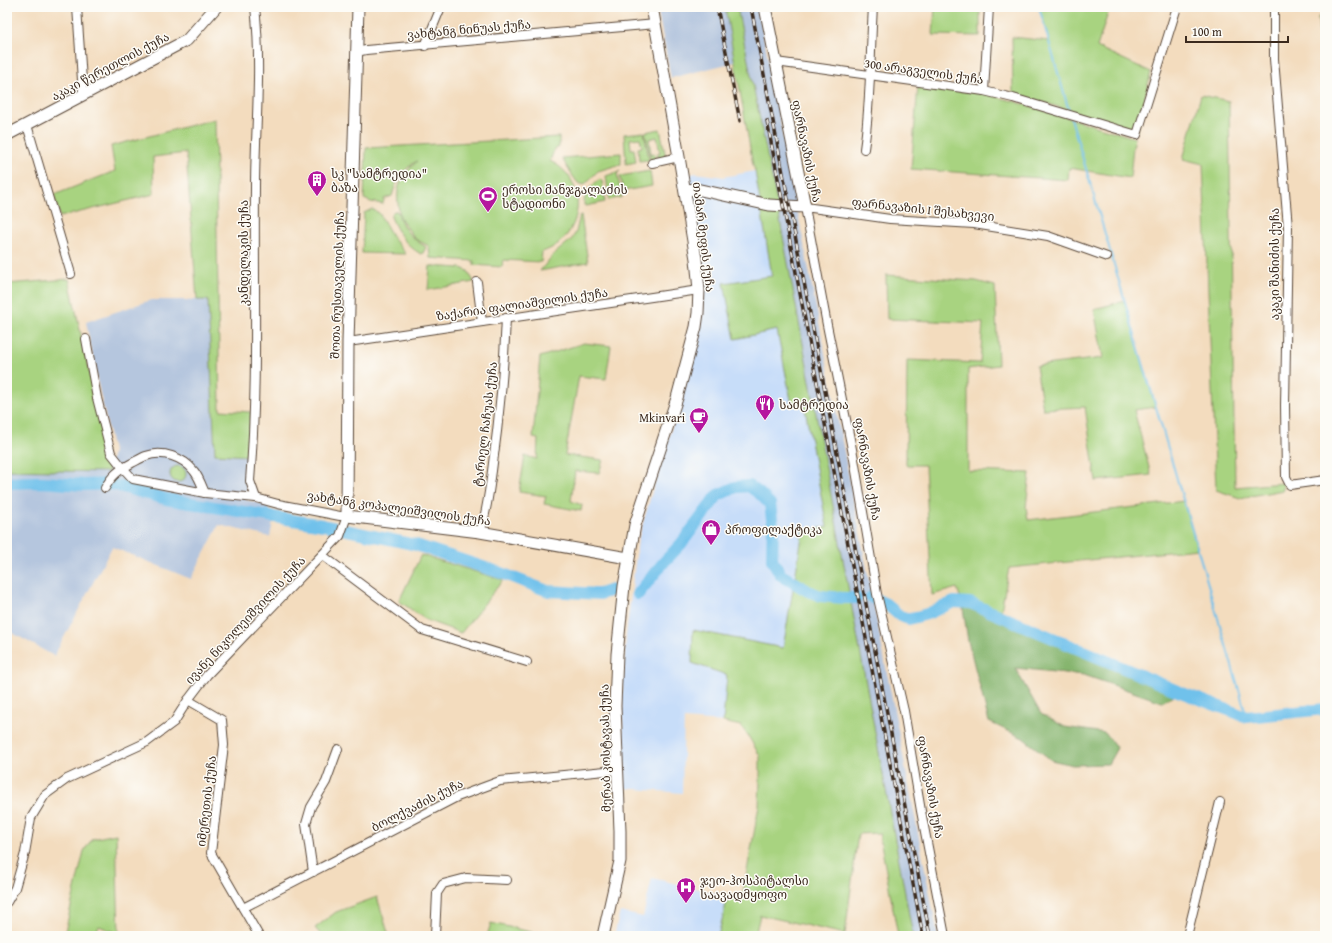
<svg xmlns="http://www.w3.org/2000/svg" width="1332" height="943" font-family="'Gentium Book Plus','Noto Serif Georgian',serif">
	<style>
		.built { fill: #c7ddf9 }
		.industrial { fill: #b5c6de }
		.green { fill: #a8d380; stroke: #727e4f }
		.forest { fill: #86b56e; stroke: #607046 }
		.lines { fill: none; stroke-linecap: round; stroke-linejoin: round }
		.stream { stroke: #6fc1eb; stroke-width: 2 }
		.river { stroke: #6fc1eb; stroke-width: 12 }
		.street-casing { stroke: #574536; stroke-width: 10 }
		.secondary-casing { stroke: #574536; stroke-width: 13 }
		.street { stroke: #fff; stroke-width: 8 }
		.secondary { stroke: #fff; stroke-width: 11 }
		.rail-casing { stroke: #3b2a1e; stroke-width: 3.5 }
		.rail { stroke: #fdfcf7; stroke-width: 2; stroke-dasharray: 6; stroke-linecap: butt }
		.labels { text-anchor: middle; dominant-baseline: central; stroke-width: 3; stroke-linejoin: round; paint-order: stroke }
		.street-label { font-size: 12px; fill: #3b2a1e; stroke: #fdfcf7 }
		.poi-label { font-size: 12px; fill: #3b2a1e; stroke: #fdfcf7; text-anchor: start }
	</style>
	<rect width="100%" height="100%" fill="#fdfcf7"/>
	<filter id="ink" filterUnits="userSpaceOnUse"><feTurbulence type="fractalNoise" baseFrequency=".025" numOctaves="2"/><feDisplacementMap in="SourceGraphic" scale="8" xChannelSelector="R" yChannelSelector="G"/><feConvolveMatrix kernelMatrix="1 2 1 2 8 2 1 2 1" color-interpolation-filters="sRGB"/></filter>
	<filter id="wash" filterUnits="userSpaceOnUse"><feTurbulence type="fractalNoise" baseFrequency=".012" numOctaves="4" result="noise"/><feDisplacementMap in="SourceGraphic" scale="16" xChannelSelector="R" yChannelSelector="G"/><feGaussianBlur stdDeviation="0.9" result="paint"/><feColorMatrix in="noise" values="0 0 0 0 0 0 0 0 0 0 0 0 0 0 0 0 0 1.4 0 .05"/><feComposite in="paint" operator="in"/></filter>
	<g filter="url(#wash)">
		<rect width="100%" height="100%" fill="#f3dcbe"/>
		<!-- built -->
		<g class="built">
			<polygon points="755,171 772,277 735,339 777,329 792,405 804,403 827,527 803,532 783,648 694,630 692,663 728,675 723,722 684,719 682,793 624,788 622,696 626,635 638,540 654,485 686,382 701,262 688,175 696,173 723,177"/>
			<polygon points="652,878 728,896 718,936 614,936 620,912 643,917"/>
		</g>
		<!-- industrial -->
		<g class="industrial">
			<polygon points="657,7 725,7 735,62 671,78"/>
			<polygon points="737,7 758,7 938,936 913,936 774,188"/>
			<polygon points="151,300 208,300 215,454 249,456 246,500 269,505 268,511 275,512 270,537 219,525 191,579 112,547 54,656 7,630 7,470 109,471 113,451 98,384 86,322"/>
		</g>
		<!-- green -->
		<g class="green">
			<polygon points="725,7 737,7 774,188 913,936 898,936 879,833 858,834 845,934 760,915 755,936 718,936 728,896 742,898 759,806 760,780 760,756 750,739 741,726 723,722 727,675 692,663 693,630 783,648 803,531 827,527 804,403 792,405 777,330 735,339 724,283 772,276 755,171 753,165"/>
			<polygon points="935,7 980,7 980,36 933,35"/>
			<polygon points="1039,7 1110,7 1097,47 1151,72 1137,131 1013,93 1012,37 1049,41"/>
			<polygon points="1318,17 1325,17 1325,127"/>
			<polygon points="918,86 985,94 1013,101 1135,138 1133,147 1130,178 1069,168 1068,180 911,169"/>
			<polygon points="1201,95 1229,101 1235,487 1283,483 1283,490 1240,498 1216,490 1203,164 1183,159"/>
			<polygon points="215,119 220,410 251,412 249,456 215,454 208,300 197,300 186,153 153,157 154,194 60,217 54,195 115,171 111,146"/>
			<polygon points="660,129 666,158 659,159 657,153 660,153 657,137 649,139 651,154 654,153 656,160 651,161 645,132"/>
			<polygon points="644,132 649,160 639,161 638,148 642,147 640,138 630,139 631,149 634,149 636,162 626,164 624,134"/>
			<path d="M559,137v10l-5,3 -4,11c41,19 34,78 -8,91l-1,10 -38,-2 -1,7 -28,-2v-4l-44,-3 -1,-12 -14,-7 -16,-23c5,15 14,23 27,31l-3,6 -2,1c-16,-9 -23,-21 -30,-37v-3l3,-3h3l3,5c-3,-16 -5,-30 6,-43 3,-5 8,-8 11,-12 -14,8 -21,20 -25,35l-8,3 -1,5 -12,-2 -7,-3 2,-51z"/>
			<path d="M621,153v11l-23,7 -14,14c-2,-1 -4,-1 -6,-2 -3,-3 -15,-22 -16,-25z"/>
			<polygon points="620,171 617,174 622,197 609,200 606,176"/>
			<polygon points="650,171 652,186 623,191 620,176"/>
			<path d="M600,179l2,2 3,21 -19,4 -2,-1c-1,-10 8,-21 16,-26z"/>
			<polygon points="372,209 379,213 394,239 406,254 362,253 364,213"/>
			<polygon points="580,215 581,215 588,262 540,271 553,255 572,239 576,232"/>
			<polygon points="430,266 461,268 468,271 474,282 428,290"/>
			<polygon points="886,275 976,281 995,286 998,365 968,369 968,471 1030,473 1026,507 1028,520 1184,501 1198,549 1009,568 1000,616 970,603 962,602 957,588 932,595 925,465 906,465 907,360 980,363 983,323 887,319"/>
			<polygon points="69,279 101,427 109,472 7,470 7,284"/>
			<polygon points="1125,301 1156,407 1134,410 1151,475 1096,481 1085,407 1043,409 1036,366 1103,358 1094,309"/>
			<polygon points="584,343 611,346 606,379 579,376 565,455 603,460 599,473 575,471 571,501 582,505 581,511 544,504 546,496 519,492 525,456 537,459 538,439 533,438 540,357"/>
			<circle cx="178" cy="474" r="8"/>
			<polygon points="421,555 503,580 461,633 426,620 399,601"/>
			<polygon points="116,834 119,934 99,926 94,936 64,936 84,851 92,839"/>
			<polygon points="377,897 389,936 322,936 315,928 336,912"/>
			<polygon points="491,923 540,934 540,936 487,936"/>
		</g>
		<!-- forest -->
		<polygon class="forest" points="962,602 970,603 977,606 1180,692 1162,702 1084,675 1015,668 1041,714 1065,727 1105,733 1117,748 1108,764 1073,765 1051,760 1023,738 989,722 968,641"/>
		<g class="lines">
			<!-- stream -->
			<g class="stream">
				<polyline points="1039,7 1069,111"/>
				<polyline points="1071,118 1247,717"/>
			</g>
			<!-- river -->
			<g class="river">
				<polyline points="7,483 41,482 84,485 112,484 166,499 323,525 416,545 501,573 548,591 600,594 612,590"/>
				<polyline points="638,594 664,562 681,544 718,495 736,487 749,486 759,493 770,504 773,526 772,560 781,575 808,591 821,596 844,598 856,598"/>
				<polyline points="871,597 886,604 900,616 909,619 927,614 954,602 970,603 1180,692 1247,717 1325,709"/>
			</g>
		</g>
	</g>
	<g filter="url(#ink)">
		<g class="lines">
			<defs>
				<g id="street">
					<polyline points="77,7 83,95"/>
					<path d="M255,7c7,60 0,122 0,182 -1,97 3,195 -5,292l6,17"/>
					<polyline points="1274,7 1274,59 1288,227 1285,406 1286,477 1290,485 1325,480"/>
					<polyline points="425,46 441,7"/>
					<polyline points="356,52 366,50 656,24"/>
					<polyline points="776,62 984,91 1013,98 1137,135 1177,7"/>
					<polyline points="984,91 989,7"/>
					<polyline points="27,125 71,274"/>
					<path d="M864,149c7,-47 6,-95 9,-142"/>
					<polyline points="652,163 679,157"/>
					<polyline points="477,282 482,322"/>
					<polyline points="348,342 699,290"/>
					<path d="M105,488c7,-13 14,-18 27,-25 4,-2 9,-5 14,-7 16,-6 37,1 48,15 5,6 8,15 11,22"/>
					<path d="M480,532c7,-19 9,-41 12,-61 7,-51 12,-101 14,-153"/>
					<polyline points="322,555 422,630 527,662"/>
					<polyline points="188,700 222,720 224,745 211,853 259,936"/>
					<polyline points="313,872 306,824 311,807 326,782 338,749"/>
					<polyline points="7,902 15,888 25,853 31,818 45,795 67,779 147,742 174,722 188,700 207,675 340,536 347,516 340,516 278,504 256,498 205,493 133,479 123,468 111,453 97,398 86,339"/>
					<polyline points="243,908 457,797 500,781 616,770"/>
					<polyline points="435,936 437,893 443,884 466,878 507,880"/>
					<polyline points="945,936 921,811 904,711 877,594 854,459 827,325 805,207 890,219 974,224 1048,236 1107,257"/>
					<polyline points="1187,936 1220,802"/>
				</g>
				<g id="secondary">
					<polyline points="358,7 348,342 347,516 480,532 628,558"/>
					<polyline points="7,135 187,40 216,7"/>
					<polyline points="685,190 696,189 769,205 805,207 765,7"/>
					<polyline points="603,936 620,861 620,831 615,706 617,654 624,586 635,525 677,398 696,327 698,313 699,290 696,259 679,157 652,7"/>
				</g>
			</defs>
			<!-- street casing -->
			<use href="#street" class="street-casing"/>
			<!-- secondary casing -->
			<use href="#secondary" class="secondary-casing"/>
			<!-- street -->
			<use href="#street" class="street"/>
			<!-- secondary -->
			<use href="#secondary" class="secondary"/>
			<defs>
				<g id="rail">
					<polyline points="717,7 740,121"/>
					<polyline points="751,7 930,936"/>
					<polyline points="767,121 923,936"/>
				</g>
			</defs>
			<!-- rail casing -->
			<use href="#rail" class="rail-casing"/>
			<!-- rail -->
			<use href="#rail" class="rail"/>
		</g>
	</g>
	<!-- icons -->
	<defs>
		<symbol id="building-pin" viewBox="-11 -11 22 30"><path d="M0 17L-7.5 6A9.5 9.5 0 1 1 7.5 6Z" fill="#b5179e" stroke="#fdfcf7"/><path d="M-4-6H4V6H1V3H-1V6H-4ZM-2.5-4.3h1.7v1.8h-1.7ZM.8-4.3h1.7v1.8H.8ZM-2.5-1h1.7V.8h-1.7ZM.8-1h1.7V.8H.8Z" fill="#fff"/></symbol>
		<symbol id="stadium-pin" viewBox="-11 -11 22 30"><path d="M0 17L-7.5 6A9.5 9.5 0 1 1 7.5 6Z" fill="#b5179e" stroke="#fdfcf7"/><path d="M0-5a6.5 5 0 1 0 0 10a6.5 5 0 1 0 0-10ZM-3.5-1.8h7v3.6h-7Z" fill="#fff"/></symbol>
		<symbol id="restaurant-pin" viewBox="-11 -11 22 30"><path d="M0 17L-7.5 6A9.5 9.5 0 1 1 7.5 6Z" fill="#b5179e" stroke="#fdfcf7"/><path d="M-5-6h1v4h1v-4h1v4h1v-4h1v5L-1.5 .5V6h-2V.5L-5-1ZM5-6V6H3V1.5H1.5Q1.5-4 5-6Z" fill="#fff"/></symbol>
		<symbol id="cafe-pin" viewBox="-11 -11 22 30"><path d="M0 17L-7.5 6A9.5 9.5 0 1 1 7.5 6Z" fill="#b5179e" stroke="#fdfcf7"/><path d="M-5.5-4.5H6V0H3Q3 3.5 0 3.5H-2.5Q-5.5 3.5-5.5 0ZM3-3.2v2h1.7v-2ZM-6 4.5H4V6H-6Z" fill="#fff"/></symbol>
		<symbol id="shop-pin" viewBox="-11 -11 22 30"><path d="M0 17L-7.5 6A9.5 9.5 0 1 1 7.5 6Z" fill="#b5179e" stroke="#fdfcf7"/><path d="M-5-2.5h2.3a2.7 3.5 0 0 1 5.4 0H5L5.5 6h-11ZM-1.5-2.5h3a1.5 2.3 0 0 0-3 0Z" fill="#fff"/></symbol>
		<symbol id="hospital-pin" viewBox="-11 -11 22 30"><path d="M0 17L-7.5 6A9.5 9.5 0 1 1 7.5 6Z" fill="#b5179e" stroke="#fdfcf7"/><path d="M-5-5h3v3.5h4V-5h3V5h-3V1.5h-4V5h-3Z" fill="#fff"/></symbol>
	</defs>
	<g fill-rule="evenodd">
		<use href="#building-pin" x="306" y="169" width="22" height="30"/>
		<use href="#stadium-pin" x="477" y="185" width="22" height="30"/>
		<use href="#restaurant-pin" x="754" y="393" width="22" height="30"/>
		<use href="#cafe-pin" x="688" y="406" width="22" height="30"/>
		<use href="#shop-pin" x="700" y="518" width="22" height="30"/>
		<use href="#hospital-pin" x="675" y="876" width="22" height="30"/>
	</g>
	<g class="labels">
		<!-- street labels -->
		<g class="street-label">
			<text transform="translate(469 29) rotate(-5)">ვახტანგ ნინუას ქუჩა</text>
			<text transform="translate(110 66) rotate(-28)">აკაკი წერეთლის ქუჩა</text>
			<text transform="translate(924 71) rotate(8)">300 არაგველის ქუჩა</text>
			<text transform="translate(807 151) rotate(78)">ფარნავაზის ქუჩა</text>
			<text transform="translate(923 209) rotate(6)">ფარნავაზის I შესახვევი</text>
			<text transform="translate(704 237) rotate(83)">თამარ მეფის ქუჩა</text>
			<text transform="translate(243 253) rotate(-90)">კანდელაკის ქუჩა</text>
			<text transform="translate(1274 264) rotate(-90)">აკაკი შანიძის ქუჩა</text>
			<text transform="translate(337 285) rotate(-88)">შოთა რუსთაველის ქუჩა</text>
			<text transform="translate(522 304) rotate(-8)">ზაქარია ფალიაშვილის ქუჩა</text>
			<text transform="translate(485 424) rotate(-83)">ტარიელ ჩაჩუას ქუჩა</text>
			<text transform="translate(868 469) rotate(80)">ფარნავაზის ქუჩა</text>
			<text transform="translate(399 508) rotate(8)">ვახტანგ კოპალეიშვილის ქუჩა</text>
			<text transform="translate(245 620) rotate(-47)">ივანე ნიკოლეიშვილის ქუჩა</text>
			<text transform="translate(605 748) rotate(-91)">მერაბ კოსტავას ქუჩა</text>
			<text transform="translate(931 787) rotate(80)">ფარნავაზის ქუჩა</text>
			<text transform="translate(206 801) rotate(-83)">იმერეთის ქუჩა</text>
			<text transform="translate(417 805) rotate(-27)">ბოლქვაძის ქუჩა</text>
		</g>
		<!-- poi labels -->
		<g class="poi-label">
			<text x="331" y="173">სკ "სამტრედია"<tspan x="331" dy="14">ბაზა</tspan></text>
			<text x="502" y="189">ეროსი მანჯგალაძის<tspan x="502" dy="14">სტადიონი</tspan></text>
			<text x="779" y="404">სამტრედია</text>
			<text x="685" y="417" text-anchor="end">Mkinvari</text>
			<text x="725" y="529">პროფილაქტიკა</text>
			<text x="700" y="880">ჯეო-ჰოსპიტალსი<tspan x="700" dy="14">საავადმყოფო</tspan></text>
		</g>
	</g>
	<!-- margin -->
	<rect width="1332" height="943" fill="none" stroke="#fdfcf7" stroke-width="24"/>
	<!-- scale -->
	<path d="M1186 36v6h102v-6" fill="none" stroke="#3b2a1e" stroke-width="2"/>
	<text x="1192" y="36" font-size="12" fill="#3b2a1e" stroke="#fdfcf7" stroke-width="3" paint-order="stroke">100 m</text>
</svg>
